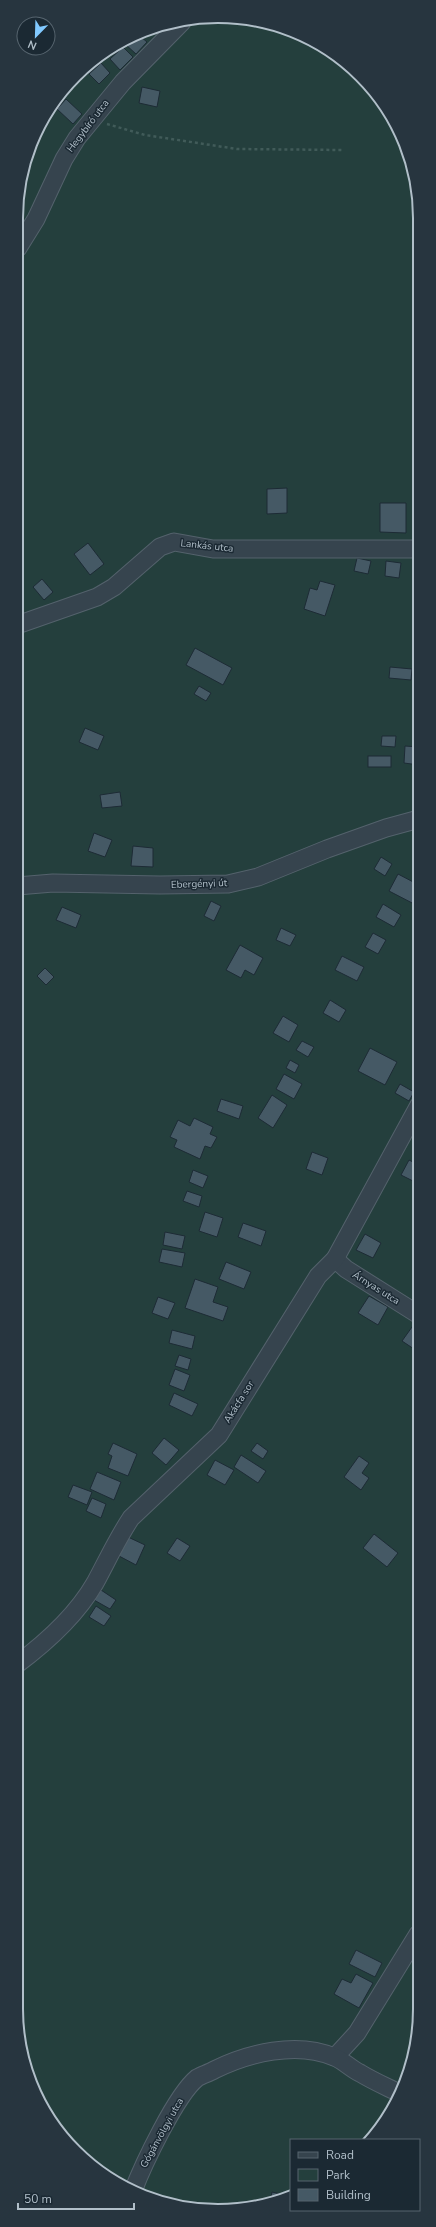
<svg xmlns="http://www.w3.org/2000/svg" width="436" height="2227" font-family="'Nunito Sans',sans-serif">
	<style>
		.green { fill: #243f3d }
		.building { fill: #455965; stroke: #1d2b35 }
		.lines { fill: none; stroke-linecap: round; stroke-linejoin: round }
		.street-casing { stroke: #54626c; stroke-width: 19 }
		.path { stroke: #415b59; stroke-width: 2.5; stroke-dasharray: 3 3; stroke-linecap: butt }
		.street { stroke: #36444e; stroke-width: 17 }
		.labels { text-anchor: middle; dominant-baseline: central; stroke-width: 3; stroke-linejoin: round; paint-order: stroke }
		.street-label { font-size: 10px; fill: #b1bfc9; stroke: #1b2933 }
		.rim { fill: none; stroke: #b1bfc9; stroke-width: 2 }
	</style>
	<rect width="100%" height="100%" fill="#21333e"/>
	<!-- green -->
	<polygon class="green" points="244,18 307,37 361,75 399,129 420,205 418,2035 399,2099 367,2140 291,2140 291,2196 283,2200 205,2211 129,2190 75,2152 31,2086 16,2009 18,192 43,117 95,58 165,23"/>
	<!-- building -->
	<g class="building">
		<polygon points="167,23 156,33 153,29 165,23"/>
		<polygon points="140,36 147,42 136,54 125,44"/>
		<polygon points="123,47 133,57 120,70 110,59"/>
		<polygon points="101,63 110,73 99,84 89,74"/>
		<polygon points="142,87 160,91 157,107 139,103"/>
		<polygon points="66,99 82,114 73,124 57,109"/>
		<polygon points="18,209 23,214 18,220"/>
		<polygon points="287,488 287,513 267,514 267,489"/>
		<polygon points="380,503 406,503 406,533 380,532"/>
		<polygon points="88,543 104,564 90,575 74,554"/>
		<polygon points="357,558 371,561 368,574 354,571"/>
		<polygon points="386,561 401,563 399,578 385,576"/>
		<polygon points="42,579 53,592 44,600 33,587"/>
		<polygon points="320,581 335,585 325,616 304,609 310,588 317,590"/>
		<polygon points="195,648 232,668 223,685 186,665"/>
		<polygon points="390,667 412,669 411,680 389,678"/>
		<polygon points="199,686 211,693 206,701 194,694"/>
		<polygon points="85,728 104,736 98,750 79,742"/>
		<polygon points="382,736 396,736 395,747 381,746"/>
		<polygon points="405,746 419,747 419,765 404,763"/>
		<rect x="368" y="756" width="23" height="11"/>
		<polygon points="120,792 122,806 102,808 100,795"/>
		<polygon points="94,833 112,840 105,857 88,851"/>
		<polygon points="133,846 153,848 153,867 131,866"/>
		<polygon points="381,857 392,864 385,876 374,869"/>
		<polygon points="398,874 419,885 419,899 416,905 389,891"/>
		<polygon points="211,901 221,906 214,921 204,916"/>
		<polygon points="383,904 401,915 394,927 376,917"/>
		<polygon points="62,907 81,915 76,928 56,920"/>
		<polygon points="281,928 296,935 290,946 276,940"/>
		<polygon points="373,933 386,940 378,954 365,947"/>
		<polygon points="240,945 263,958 254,975 245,970 241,978 226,970"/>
		<polygon points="342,956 364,967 357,981 335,970"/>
		<polygon points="45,968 54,977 46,985 37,976"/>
		<polygon points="330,1000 346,1010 339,1022 323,1013"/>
		<polygon points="283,1016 298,1025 289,1042 273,1033"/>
		<polygon points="302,1041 314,1047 308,1057 296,1050"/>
		<polygon points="370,1048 397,1062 385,1085 358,1071"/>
		<polygon points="290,1060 299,1065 295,1073 286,1068"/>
		<polygon points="284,1074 302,1084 294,1099 276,1089"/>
		<polygon points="400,1084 414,1092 409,1101 395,1093"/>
		<polygon points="272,1095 287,1105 273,1128 258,1118"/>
		<polygon points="221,1099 243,1106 239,1119 217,1111"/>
		<polygon points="194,1118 213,1127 210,1134 217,1137 211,1148 205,1146 200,1159 174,1147 177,1140 170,1137 178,1120 190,1126"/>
		<polygon points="312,1152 328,1158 322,1175 306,1169"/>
		<polygon points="409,1160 419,1165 417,1183 401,1175"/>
		<polygon points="193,1170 208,1176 203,1188 189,1182"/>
		<polygon points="187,1191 202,1196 199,1207 183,1201"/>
		<polygon points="205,1212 223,1218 217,1237 199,1231"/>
		<polygon points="243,1223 266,1231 261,1246 238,1237"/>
		<polygon points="165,1232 185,1236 182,1249 163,1245"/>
		<polygon points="365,1234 381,1243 373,1258 356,1250"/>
		<polygon points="162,1249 185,1253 182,1267 159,1262"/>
		<polygon points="226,1262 251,1272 244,1289 219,1279"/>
		<polygon points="195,1279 218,1287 213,1302 228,1307 223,1321 185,1308"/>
		<polygon points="369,1296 388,1307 378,1325 358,1313"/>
		<polygon points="158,1297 175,1303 168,1319 152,1313"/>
		<polygon points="417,1320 419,1321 419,1343 414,1349 402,1341"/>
		<polygon points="172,1330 195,1336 192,1349 169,1343"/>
		<polygon points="179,1355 191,1359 188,1370 175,1366"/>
		<polygon points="175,1369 190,1375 184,1391 169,1385"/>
		<polygon points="174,1393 198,1404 192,1416 169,1405"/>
		<polygon points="164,1438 179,1450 166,1465 152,1453"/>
		<polygon points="113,1443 137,1454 128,1476 108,1468 112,1456 108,1454"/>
		<polygon points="257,1443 268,1451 263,1459 251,1451"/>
		<polygon points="241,1455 266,1471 258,1483 234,1467"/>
		<polygon points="359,1456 369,1463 362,1473 369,1478 361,1490 344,1477"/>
		<polygon points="215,1460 234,1470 225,1485 207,1475"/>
		<polygon points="97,1472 121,1482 114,1500 90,1489"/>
		<polygon points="73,1485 92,1492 87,1505 68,1497"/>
		<polygon points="92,1498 106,1504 101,1518 86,1511"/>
		<polygon points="374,1534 398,1553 387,1567 363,1548"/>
		<polygon points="128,1537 145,1545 136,1565 119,1556"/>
		<polygon points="177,1538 190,1546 180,1561 167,1553"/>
		<polygon points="101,1590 116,1600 110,1609 94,1600"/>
		<polygon points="96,1606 111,1616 104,1626 89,1617"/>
		<polygon points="356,1950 382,1963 375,1977 349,1964"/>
		<polygon points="356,1974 373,1983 359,2008 334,1994 342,1979 351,1983"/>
		<polygon points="272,2192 289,2196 289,2197 283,2200 270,2202"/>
	</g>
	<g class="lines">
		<defs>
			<g id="street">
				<polyline points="18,248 36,219 64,159 77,138 123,82 182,22"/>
				<polyline points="17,625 97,597 114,587 160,547 174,542 213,549 419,549"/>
				<polyline points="17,886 53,883 160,885 228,884 258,877 327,849 386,828 419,819"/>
				<polyline points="335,1259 346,1269 419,1315"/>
				<path d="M16,1665c31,-23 60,-49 79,-82 12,-22 22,-44 36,-65l88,-83 99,-159 17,-17 84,-154"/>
				<polyline points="335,2057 357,2033 418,1934"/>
				<path d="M133,2191c10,-26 43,-96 64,-113 5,-3 12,-5 17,-8 34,-17 83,-29 120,-13 9,3 17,12 26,16 13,8 27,14 41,21"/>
			</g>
		</defs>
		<!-- street casing -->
		<use href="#street" class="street-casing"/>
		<!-- path -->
		<polyline class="path" points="107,124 145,135 237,149 342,150"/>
		<!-- street -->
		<use href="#street" class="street"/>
	</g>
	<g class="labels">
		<!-- street labels -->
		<g class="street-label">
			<text transform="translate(88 126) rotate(-53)">Hegybíró utca</text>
			<text transform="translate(207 546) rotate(6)">Lankás utca</text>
			<text transform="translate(199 884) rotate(-2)">Ebergényi út</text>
			<text transform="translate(376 1288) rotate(32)">Árnyas utca</text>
			<text transform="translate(239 1402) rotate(-58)">Akácfa sor</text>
			<text transform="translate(162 2133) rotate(-61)">Gógánvölgyi utca</text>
		</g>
	</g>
	<!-- crop -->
	<path d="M0 0H436V2227H0ZM218 23H218A195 195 0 0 1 413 218V2009A195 195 0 0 1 218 2204H218A195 195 0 0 1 23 2009V218A195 195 0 0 1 218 23Z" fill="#27353f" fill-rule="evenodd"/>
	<path class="rim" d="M218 23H218A195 195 0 0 1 413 218V2009A195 195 0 0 1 218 2204H218A195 195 0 0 1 23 2009V218A195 195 0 0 1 218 23Z"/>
	<!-- legend -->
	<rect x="290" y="2139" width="130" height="72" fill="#1b2933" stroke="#57656f"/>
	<rect x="298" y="2152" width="20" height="6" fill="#36444e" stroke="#57656f"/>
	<text x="326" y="2159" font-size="12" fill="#b1bfc9">Road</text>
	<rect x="298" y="2169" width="20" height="12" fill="#243f3d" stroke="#57656f"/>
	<text x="326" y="2179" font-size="12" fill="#b1bfc9">Park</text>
	<rect x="298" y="2189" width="20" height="12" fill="#455965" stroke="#57656f"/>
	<text x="326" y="2199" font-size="12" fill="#b1bfc9">Building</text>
	<!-- north arrow -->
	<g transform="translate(36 36) rotate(203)"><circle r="19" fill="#1b2933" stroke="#57656f"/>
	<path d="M0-3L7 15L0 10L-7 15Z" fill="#81c9ff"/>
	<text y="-6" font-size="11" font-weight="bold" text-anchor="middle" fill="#b1bfc9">N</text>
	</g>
	<!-- scale -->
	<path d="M18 2203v6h116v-6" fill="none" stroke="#b1bfc9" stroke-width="2"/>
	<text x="24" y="2203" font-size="12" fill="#b1bfc9" stroke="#1b2933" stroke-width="3" paint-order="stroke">50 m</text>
</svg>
